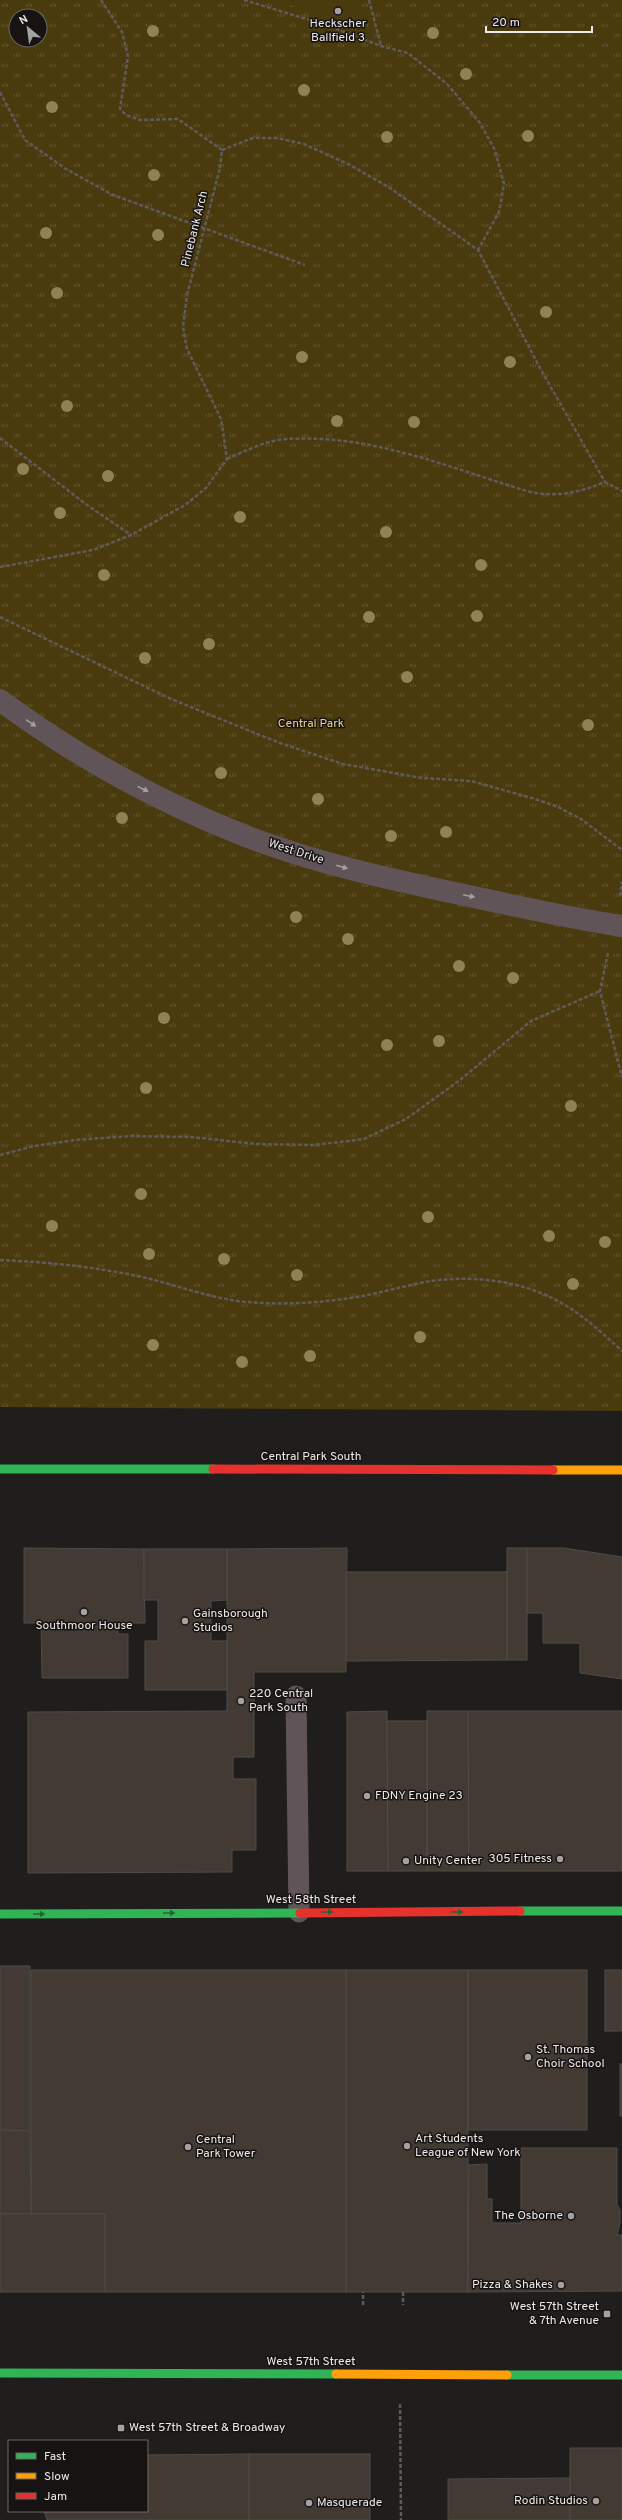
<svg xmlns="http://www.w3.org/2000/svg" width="622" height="2520" font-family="Overpass,sans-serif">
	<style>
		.park { fill: url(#park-tufts); fill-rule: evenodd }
		.garden { fill: #493b0d }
		.building { fill: #423a33; stroke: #4c4c4a }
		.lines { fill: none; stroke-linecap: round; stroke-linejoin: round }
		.path { stroke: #605a5b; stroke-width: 2.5; stroke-dasharray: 4 2; stroke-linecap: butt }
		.lane { stroke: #605458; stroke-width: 21 }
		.street { stroke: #605458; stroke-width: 22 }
		.fast { stroke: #30b455; stroke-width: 9 }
		.slow { stroke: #ff9f0a; stroke-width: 9 }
		.jam { stroke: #e5322d; stroke-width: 9 }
		.path-bridge { stroke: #605a5b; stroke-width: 2.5; stroke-dasharray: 4 2; stroke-linecap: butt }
		.tree { fill: #918255 }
		.oneway { fill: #a69ea0 }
		.oneway2 { fill: #246434 }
		.poi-dot { fill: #a4a2a1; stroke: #171313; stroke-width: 1.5 }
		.labels { text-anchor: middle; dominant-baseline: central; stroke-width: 3; stroke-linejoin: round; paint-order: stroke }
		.poi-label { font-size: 12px; fill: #ece9e8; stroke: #171313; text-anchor: start }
		.street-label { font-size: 12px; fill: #ece9e8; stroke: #171313 }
		.park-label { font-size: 12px; fill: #eed383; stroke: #171313 }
	</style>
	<defs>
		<pattern id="park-tufts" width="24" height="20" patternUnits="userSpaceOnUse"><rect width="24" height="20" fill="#493b0d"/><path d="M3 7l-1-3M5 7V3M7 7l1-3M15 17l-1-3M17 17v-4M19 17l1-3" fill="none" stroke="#635730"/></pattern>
	</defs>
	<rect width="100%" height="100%" fill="#1f1e1d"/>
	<!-- park -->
	<path class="park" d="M0,0h622v1411l-622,-4zM16,16h24v24h-24z"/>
	<!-- garden -->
	<polygon class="garden" points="274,0 360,0 365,18 361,24 352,24"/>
	<!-- building -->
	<g class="building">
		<polygon points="24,1548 144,1549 145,1623 118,1623 118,1634 128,1634 128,1678 42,1678 41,1623 24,1623"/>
		<polygon points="347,1548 346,1672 254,1672 254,1757 233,1757 233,1779 256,1779 256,1850 232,1850 232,1872 28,1873 28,1712 227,1711 227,1549"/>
		<rect x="507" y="1548" width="20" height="112"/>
		<polygon points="527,1548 564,1548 622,1557 622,1679 580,1673 580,1643 543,1643 543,1613 527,1613"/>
		<polygon points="144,1549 227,1549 227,1600 211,1601 211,1641 227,1641 227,1690 145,1690 145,1641 158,1641 158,1600 144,1600"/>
		<polygon points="346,1572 507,1572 507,1660 346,1661"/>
		<polygon points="387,1711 388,1871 347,1871 347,1712"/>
		<polygon points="427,1711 468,1711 469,1871 427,1871"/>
		<polygon points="468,1711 622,1711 622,1871 469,1871"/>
		<polygon points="387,1721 427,1721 427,1871 388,1871"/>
		<polygon points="0,1966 30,1966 30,2131 0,2130"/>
		<polygon points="31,1970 346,1970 346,2292 105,2292 105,2214 31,2214"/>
		<rect x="346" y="1970" width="122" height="322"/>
		<rect x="468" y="1970" width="119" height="160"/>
		<rect x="605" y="1970" width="17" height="61"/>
		<rect x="620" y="2064" width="2" height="52"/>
		<polygon points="0,2130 30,2131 31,2214 0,2214"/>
		<polygon points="521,2148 617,2148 617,2205 620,2210 620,2222 617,2235 622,2235 622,2291 468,2292 469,2165 487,2164 487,2199 492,2199 492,2223 521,2223"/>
		<rect x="0" y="2214" width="105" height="78"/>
		<rect x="570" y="2448" width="52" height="72"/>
		<rect x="249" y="2454" width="121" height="66"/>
		<polygon points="249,2454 249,2520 47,2520 44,2511 147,2511 147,2455"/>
		<polygon points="570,2478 570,2520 448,2520 448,2479"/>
	</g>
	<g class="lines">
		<!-- path -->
		<g class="path">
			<polyline points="101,0 122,32 128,56 120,109 126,115 140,120 178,119 222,150"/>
			<polyline points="244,0 323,24 381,46 408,53 447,84 480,123 495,150 504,184 499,212 478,250"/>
			<polyline points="369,0 381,46"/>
			<polyline points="0,92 25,140 66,169 113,195 305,265"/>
			<polyline points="220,168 222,150 253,138 277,138 304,144 350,165 390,188 478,250 540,368 605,482"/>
			<polyline points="0,438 87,505 131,535"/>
			<path d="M227,459c18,-8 40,-19 60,-20 86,-5 163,29 243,53 30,5 47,1 75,-10l17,9"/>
			<polyline points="0,567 93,550 131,535 185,505 206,488 227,459 221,419 187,349 183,327 187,295"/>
			<polyline points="0,617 171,699 280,743 343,764 422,778 471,781 535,799 558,807 581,819 622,850"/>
			<polyline points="620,896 622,882"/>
			<polyline points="608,953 600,991 622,1077"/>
			<polyline points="0,1155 34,1146 75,1140 131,1136 192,1137 256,1144 314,1145 364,1139 406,1119 460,1080 531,1021 600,991"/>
			<path d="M0,1260c48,2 96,7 142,17 35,8 70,22 105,25 35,3 69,1 104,-4 25,-4 49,-11 74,-16 41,-7 89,-3 127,16 27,13 48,33 70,53"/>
			<polyline points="403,2292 403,2305"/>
			<polyline points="363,2305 363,2292"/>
			<polyline points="400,2404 401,2520"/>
		</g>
		<!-- lane -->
		<polyline class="lane" points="296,1696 299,1912"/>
		<!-- street -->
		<path class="street" d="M0,700c74,55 157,101 243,135 77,30 159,47 240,64 46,10 92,20 139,27"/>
		<!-- fast -->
		<g class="fast">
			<polyline points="0,1469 213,1469"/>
			<polyline points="520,1911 622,1911"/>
			<polyline points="0,1914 300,1913"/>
			<polyline points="0,2373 336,2374"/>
			<polyline points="507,2375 622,2375"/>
		</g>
		<!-- slow -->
		<g class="slow">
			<polyline points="553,1470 622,1470"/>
			<polyline points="336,2374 507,2375"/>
		</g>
		<!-- jam -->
		<g class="jam">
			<polyline points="213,1469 553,1470"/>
			<polyline points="300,1913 520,1911"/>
		</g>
		<!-- path-bridge -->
		<polyline class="path-bridge" points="187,295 220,168"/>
	</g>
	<!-- trees -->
	<g class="tree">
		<circle cx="153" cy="31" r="6"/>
		<circle cx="433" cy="33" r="6"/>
		<circle cx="466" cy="74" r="6"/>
		<circle cx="304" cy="90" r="6"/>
		<circle cx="52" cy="107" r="6"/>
		<circle cx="528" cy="136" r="6"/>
		<circle cx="387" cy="137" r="6"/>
		<circle cx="154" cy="175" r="6"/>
		<circle cx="46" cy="233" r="6"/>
		<circle cx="158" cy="235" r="6"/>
		<circle cx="57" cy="293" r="6"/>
		<circle cx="546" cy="312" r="6"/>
		<circle cx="302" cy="357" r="6"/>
		<circle cx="510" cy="362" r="6"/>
		<circle cx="67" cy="406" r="6"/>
		<circle cx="337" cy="421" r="6"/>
		<circle cx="414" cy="422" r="6"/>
		<circle cx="23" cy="469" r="6"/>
		<circle cx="108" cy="476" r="6"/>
		<circle cx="60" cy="513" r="6"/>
		<circle cx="240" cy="517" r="6"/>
		<circle cx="386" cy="532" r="6"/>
		<circle cx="481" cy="565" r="6"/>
		<circle cx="104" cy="575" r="6"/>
		<circle cx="477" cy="616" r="6"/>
		<circle cx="369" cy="617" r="6"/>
		<circle cx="209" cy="644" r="6"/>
		<circle cx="145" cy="658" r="6"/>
		<circle cx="407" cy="677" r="6"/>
		<circle cx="588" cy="725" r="6"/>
		<circle cx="221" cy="773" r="6"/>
		<circle cx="318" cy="799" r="6"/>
		<circle cx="122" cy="818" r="6"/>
		<circle cx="446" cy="832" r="6"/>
		<circle cx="391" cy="836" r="6"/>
		<circle cx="296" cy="917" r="6"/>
		<circle cx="348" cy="939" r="6"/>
		<circle cx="459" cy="966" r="6"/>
		<circle cx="513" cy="978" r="6"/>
		<circle cx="164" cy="1018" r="6"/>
		<circle cx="439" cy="1041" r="6"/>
		<circle cx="387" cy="1045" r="6"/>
		<circle cx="146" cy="1088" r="6"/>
		<circle cx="571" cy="1106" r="6"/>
		<circle cx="141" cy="1194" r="6"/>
		<circle cx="428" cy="1217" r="6"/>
		<circle cx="52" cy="1226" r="6"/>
		<circle cx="549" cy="1236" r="6"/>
		<circle cx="605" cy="1242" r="6"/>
		<circle cx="149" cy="1254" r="6"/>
		<circle cx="224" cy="1259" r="6"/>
		<circle cx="297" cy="1275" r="6"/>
		<circle cx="573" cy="1284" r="6"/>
		<circle cx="420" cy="1337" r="6"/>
		<circle cx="153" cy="1345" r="6"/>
		<circle cx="310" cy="1356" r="6"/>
		<circle cx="242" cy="1362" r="6"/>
	</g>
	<!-- one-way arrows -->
	<defs><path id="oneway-solid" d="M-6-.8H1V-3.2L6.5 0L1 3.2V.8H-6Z"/></defs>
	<g class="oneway">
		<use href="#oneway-solid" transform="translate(31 723) rotate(35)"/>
		<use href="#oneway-solid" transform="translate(143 789) rotate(26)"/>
		<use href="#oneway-solid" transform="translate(342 867) rotate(16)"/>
		<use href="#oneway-solid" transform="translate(469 896) rotate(12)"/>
	</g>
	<g class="oneway2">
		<use href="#oneway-solid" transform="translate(327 1912)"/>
		<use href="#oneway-solid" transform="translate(457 1912)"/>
		<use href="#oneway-solid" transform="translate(169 1913)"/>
		<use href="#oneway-solid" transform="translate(39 1914)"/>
	</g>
	<!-- markers -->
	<g class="poi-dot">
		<circle cx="338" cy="11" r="4"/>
		<circle cx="84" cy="1612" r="4"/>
		<circle cx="185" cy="1621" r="4"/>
		<circle cx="241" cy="1701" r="4"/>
		<circle cx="367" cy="1796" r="4"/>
		<circle cx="560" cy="1859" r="4"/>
		<circle cx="406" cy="1861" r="4"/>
		<circle cx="528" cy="2057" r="4"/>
		<circle cx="407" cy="2146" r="4"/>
		<circle cx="188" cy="2147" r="4"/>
		<circle cx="571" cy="2216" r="4"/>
		<circle cx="561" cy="2285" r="4"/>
		<rect x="603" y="2310" width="8" height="8" rx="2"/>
		<rect x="117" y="2424" width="8" height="8" rx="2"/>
		<circle cx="596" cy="2501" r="4"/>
		<circle cx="309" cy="2503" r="4"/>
	</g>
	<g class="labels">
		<!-- poi labels -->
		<g class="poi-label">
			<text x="338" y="24" text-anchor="middle">Heckscher<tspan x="338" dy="14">Ballfield 3</tspan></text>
			<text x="193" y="1614">Gainsborough<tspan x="193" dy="14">Studios</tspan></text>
			<text x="84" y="1626" text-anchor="middle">Southmoor House</text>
			<text x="249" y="1694">220 Central<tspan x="249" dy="14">Park South</tspan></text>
			<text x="375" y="1796">FDNY Engine 23</text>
			<text x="552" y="1859" text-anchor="end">305 Fitness</text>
			<text x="414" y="1861">Unity Center</text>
			<text x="536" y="2050">St. Thomas<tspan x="536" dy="14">Choir School</tspan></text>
			<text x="415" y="2139">Art Students<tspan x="415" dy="14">League of New York</tspan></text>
			<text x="196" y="2140">Central<tspan x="196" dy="14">Park Tower</tspan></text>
			<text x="563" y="2216" text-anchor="end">The Osborne</text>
			<text x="553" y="2285" text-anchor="end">Pizza &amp; Shakes</text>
			<text x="599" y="2307" text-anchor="end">West 57th Street<tspan x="599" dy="14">&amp; 7th Avenue</tspan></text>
			<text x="129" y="2428">West 57th Street &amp; Broadway</text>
			<text x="588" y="2501" text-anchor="end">Rodin Studios</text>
			<text x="317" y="2503">Masquerade</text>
		</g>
		<!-- street labels -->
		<g class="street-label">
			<text transform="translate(195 229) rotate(-76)">Pinebank Arch</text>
			<text transform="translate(296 852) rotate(18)">West Drive</text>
			<text x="311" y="1457">Central Park South</text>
			<text x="311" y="1900">West 58th Street</text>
			<text x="311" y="2362">West 57th Street</text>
		</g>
		<!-- park labels -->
		<g class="park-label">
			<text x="311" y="724">Central Park</text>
		</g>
	</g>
	<!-- legend -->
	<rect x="8" y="2440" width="140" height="72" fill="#171313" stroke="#6c6968"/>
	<rect x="16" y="2453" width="20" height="6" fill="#30b455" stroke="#6c6968"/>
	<text x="44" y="2460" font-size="12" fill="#ece9e8">Fast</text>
	<rect x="16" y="2473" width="20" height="6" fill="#ff9f0a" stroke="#6c6968"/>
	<text x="44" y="2480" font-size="12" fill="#ece9e8">Slow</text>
	<rect x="16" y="2493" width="20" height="6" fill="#e5322d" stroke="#6c6968"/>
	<text x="44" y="2500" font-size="12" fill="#ece9e8">Jam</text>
	<!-- north arrow -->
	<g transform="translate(28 28) rotate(331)"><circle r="19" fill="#171313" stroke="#6c6968"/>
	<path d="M0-3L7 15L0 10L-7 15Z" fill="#a4a2a1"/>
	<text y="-6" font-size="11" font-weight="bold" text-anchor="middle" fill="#ece9e8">N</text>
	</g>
	<!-- scale -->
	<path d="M486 26v6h106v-6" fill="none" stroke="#ece9e8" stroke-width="2"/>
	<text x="492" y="26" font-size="12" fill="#ece9e8" stroke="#171313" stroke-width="3" paint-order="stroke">20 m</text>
</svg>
